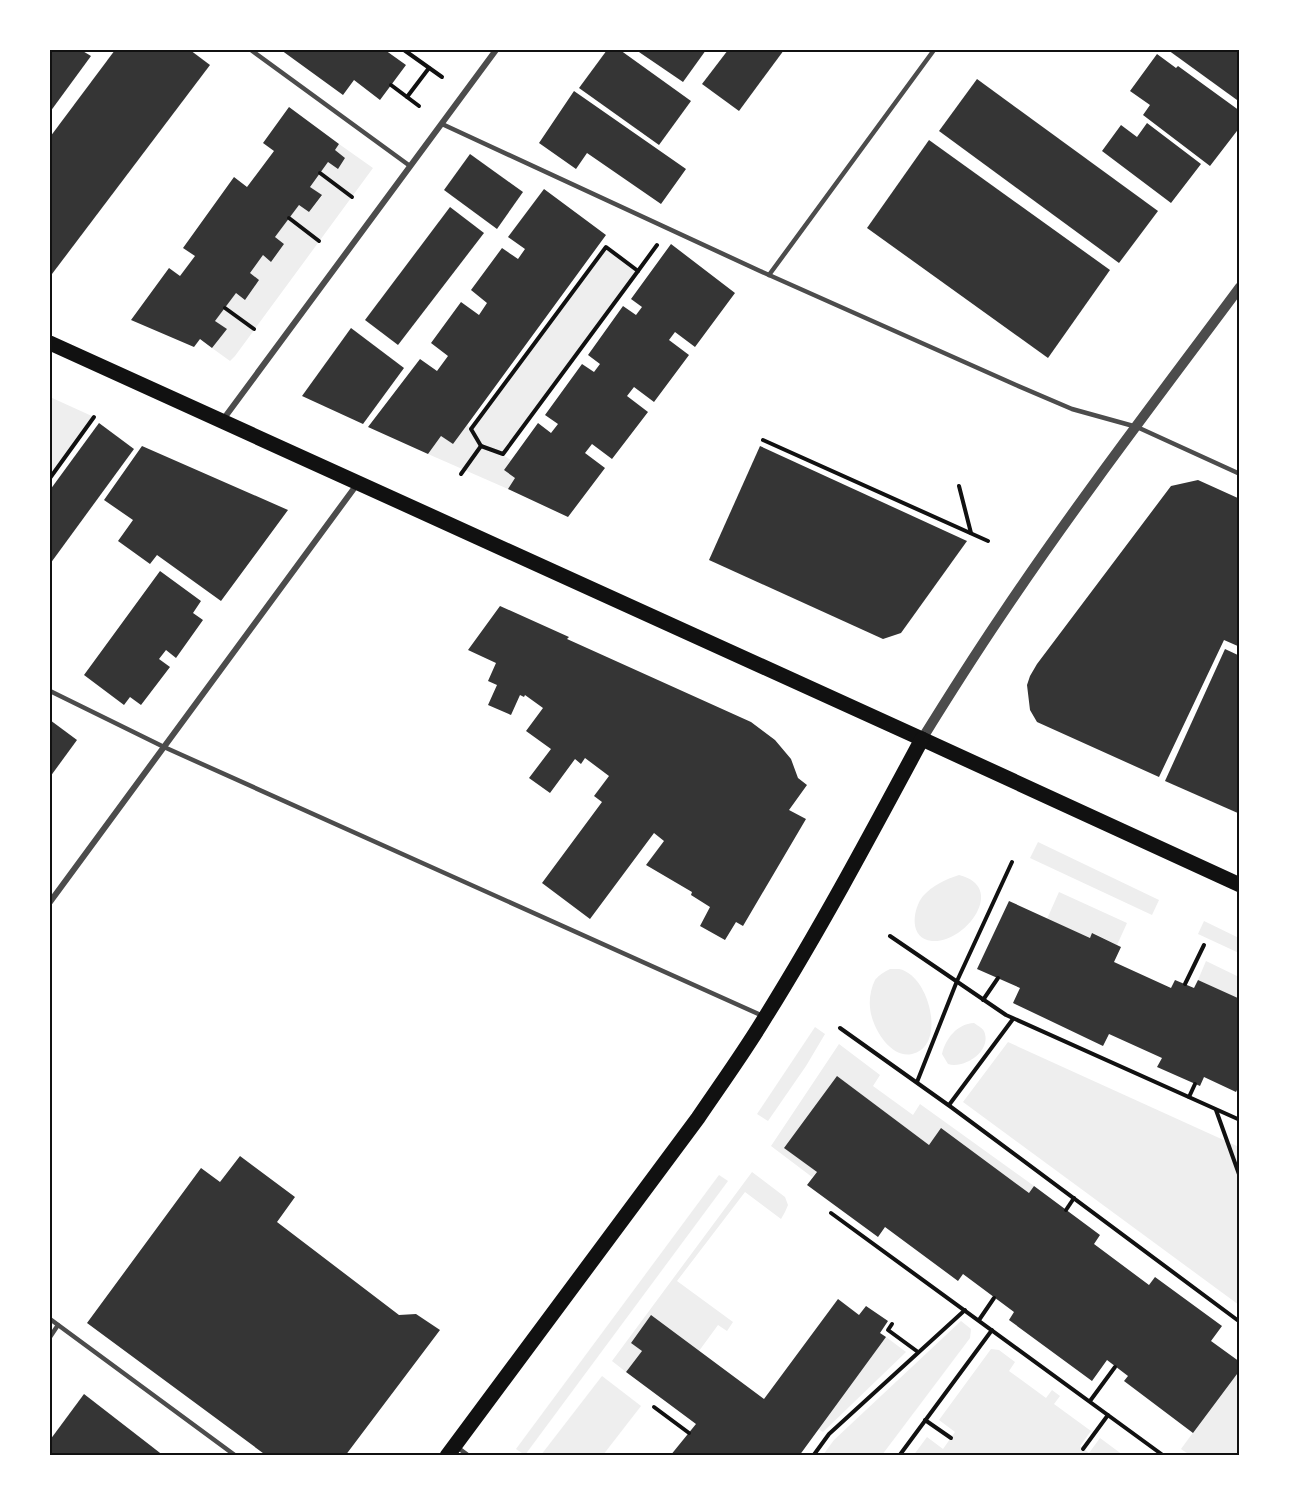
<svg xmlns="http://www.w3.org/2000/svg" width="1289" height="1505" font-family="Inter,sans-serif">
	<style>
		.green { fill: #eee }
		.building { fill: #353535 }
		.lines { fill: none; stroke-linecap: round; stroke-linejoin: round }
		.path { stroke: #111; stroke-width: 4 }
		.service { stroke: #4c4c4c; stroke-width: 4.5 }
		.minor { stroke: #4c4c4c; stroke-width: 6 }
		.tertiary { stroke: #4c4c4c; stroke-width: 10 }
		.primary { stroke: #111; stroke-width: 15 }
		.neatline { fill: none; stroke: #111; stroke-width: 2 }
	</style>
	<rect width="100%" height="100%" fill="#fff"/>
	<!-- green -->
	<g class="green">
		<polygon points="339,144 373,168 235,356 230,361 212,348 227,329 215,321 263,255 272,261 284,244 275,237 299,205 309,212 322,196 310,187 328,162 338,168 345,158 335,150"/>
		<polygon points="606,247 638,271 503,455 511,460 504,470 515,478 508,489 428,454 441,436 453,444 467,425 471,428"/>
		<polygon points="50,397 94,417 50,478"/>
		<polygon points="1038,842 1159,900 1152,915 1030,858"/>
		<path d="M959,875c49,12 6,69 -27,66 -23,-2 -20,-31 -9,-45 9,-10 23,-17 36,-21z"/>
		<polygon points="1059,892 1127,923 1117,945 1093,933 1090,938 1047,919"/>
		<polygon points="1204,921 1239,938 1239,953 1198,934"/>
		<polygon points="1206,961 1239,977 1239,999 1198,980"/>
		<path d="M890,969c3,0 6,0 9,0 31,6 48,78 13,85 -22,5 -41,-28 -42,-47 -1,-8 1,-19 5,-27 4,-5 9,-8 15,-11z"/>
		<path d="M974,1023c4,3 10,5 11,11 5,18 -21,35 -37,30l-6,-10c4,-16 15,-30 32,-31z"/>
		<polygon points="815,1027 825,1034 806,1066 768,1121 757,1114"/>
		<polygon points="1008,1042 1239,1147 1239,1305 963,1102"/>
		<polygon points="839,1044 880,1075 873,1086 913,1115 920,1104 1034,1186 1029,1193 941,1129 929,1145 838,1077 785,1148 817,1172 812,1177 771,1146"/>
		<polygon points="752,1172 785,1197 788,1205 785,1212 781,1219 745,1192 677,1281 733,1322 727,1331 718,1325 699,1351 651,1316 631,1343 642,1351 626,1372 612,1361"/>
		<polygon points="719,1175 728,1181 525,1455 516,1449"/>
		<polygon points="961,1321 971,1329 970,1338 882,1455 823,1455 834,1440"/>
		<polygon points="886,1337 906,1352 823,1432 818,1429"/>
		<polygon points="991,1349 999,1350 1015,1362 1009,1371 1046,1398 1052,1390 1060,1396 1054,1404 1091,1431 1080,1446 1089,1453 1100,1438 1123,1455 913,1456 927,1437 943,1449 955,1432 939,1420"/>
		<polygon points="1239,1370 1239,1455 1190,1455 1181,1449"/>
		<polygon points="602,1376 641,1406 603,1455 541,1455"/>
	</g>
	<!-- building -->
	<g class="building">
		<polygon points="50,50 81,50 91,56 50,112"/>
		<polygon points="115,50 190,50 210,65 52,274 50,271 50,137"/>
		<polygon points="281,50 385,50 406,65 380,100 354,80 343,95"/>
		<polygon points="607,50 620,50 691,101 659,145 579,88"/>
		<polygon points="636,50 706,50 683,82"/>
		<polygon points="728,50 784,50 739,111 702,84"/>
		<polygon points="1168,50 1240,50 1240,97 1237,100"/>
		<polygon points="1157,54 1176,68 1178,66 1240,111 1240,127 1210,166 1143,115 1150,105 1130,91"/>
		<polygon points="977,79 1158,211 1119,263 939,131"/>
		<polygon points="574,91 686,169 661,204 587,153 576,169 539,143"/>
		<polygon points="289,107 339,144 335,150 345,158 338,169 328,162 310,187 322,195 309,212 299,205 275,237 284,244 271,262 263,255 250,273 259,280 245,300 236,293 215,321 227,329 212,348 200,339 194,347 131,320 169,268 180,276 195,256 183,248 234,177 247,187 274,151 263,143"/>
		<polygon points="1147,123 1201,164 1171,203 1102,151 1121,125 1137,137"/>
		<polygon points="929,140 1110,270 1048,358 867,228"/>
		<polygon points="470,154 523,192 497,229 444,190"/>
		<polygon points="544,189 606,235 467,425 453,444 441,436 428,454 368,427 420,359 437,371 448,356 431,343 461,302 479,315 487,303 471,290 502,248 518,259 525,249 508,237"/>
		<polygon points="450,207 484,233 398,345 365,320"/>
		<polygon points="671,244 735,293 695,347 675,332 669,340 689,355 654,402 634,387 627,396 648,412 612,459 592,444 585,453 605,468 568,517 508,489 515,478 504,470 538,423 551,433 558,424 545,415 582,364 594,372 600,364 588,355 623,306 636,315 642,307 631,299"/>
		<polygon points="351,328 404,368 363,424 302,396"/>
		<polygon points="99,423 134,449 50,564 50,490"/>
		<polygon points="142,446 288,510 221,601 157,555 150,564 118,541 133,520 104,500"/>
		<polygon points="760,446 967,541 901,633 883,639 709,560"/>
		<polygon points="1198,480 1240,499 1240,647 1224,640 1159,777 1037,722 1030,710 1027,685 1030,676 1037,664 1171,486"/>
		<polygon points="160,571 201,601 193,613 203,620 176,658 166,650 159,659 170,667 141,705 130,697 124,705 84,675"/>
		<polygon points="500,606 569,637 567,639 751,722 775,740 791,759 798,778 807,785 789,810 806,819 743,926 736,922 725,940 700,926 710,907 691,895 692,892 646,865 664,841 654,833 590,919 542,883 602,802 594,796 609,776 585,758 581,764 575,759 550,793 529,778 551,749 526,731 543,708 525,695 524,697 520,695 511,715 488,705 497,685 488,681 496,663 468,650"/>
		<polygon points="1225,649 1240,656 1240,814 1165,781"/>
		<polygon points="50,720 77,740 50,777"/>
		<polygon points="1009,901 1090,938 1092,933 1121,947 1114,962 1171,988 1175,980 1194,988 1198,980 1240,999 1240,1084 1236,1092 1204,1077 1200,1086 1157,1067 1162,1058 1109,1034 1103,1046 1013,1003 1020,988 977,969"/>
		<polygon points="837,1076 929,1145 941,1128 1029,1193 1034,1186 1100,1235 1094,1244 1149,1285 1155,1277 1222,1326 1211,1341 1240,1362 1240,1370 1193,1433 1124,1381 1128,1376 1107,1360 1092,1381 1009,1320 1014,1312 963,1274 958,1281 885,1227 878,1237 807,1185 817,1172 784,1148"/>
		<polygon points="240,1156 295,1197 277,1222 399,1315 416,1314 440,1330 345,1456 267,1456 87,1323 201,1168 220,1182"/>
		<polygon points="838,1299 859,1315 866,1306 888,1321 880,1333 886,1337 799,1456 670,1456 696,1424 626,1372 642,1351 631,1343 651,1315 764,1399"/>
		<polygon points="84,1394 164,1456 50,1456 50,1440"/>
	</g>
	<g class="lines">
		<!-- path -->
		<g class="path">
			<polyline points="404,50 442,77"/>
			<polyline points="391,85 419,106"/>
			<polyline points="407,97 429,68"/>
			<polyline points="320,173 352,197"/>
			<polyline points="289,218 319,241"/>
			<polygon points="606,247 638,271 503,454 481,446 471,429"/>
			<polyline points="638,271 657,245"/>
			<polyline points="225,308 254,329"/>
			<polyline points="763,440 988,541"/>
			<polyline points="461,474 481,446"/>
			<polyline points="50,478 94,417"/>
			<polyline points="959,486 971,533"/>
			<polyline points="890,936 1006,1015 1240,1120"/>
			<polyline points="1185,984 1204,945"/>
			<polyline points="983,1000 998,978"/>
			<polyline points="840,1028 951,1107 1240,1322"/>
			<polyline points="917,1082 957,981 1012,862"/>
			<polyline points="1189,1097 1195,1084"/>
			<polyline points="949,1105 1013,1019"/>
			<polyline points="1216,1110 1240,1177"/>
			<polyline points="1066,1210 1074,1198"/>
			<polyline points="831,1213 1164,1456"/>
			<polyline points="979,1320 994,1298"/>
			<polyline points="892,1324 888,1330 918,1352"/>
			<polyline points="1090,1401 1115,1367"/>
			<polyline points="654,1407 689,1433"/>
			<polyline points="925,1420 951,1438"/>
			<polyline points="1083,1449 1108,1415"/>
			<polyline points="813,1456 829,1434 965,1310"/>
			<polyline points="899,1456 992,1330"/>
		</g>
		<!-- service -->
		<g class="service">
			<polyline points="251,50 410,166"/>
			<polyline points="442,124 760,271 1016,385 1072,409 1137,427 1240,474"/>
			<polyline points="769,275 934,50"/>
			<polyline points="50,691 164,747 763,1016"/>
			<polyline points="50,1319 236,1456"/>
			<polyline points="50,1337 58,1325"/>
			<polyline points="457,1447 469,1456"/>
		</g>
		<!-- minor -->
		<g class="minor">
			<polyline points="222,421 496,50"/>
			<polyline points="50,902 358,483"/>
		</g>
		<!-- tertiary -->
		<path class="tertiary" d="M922,739c26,-42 52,-83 79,-123 75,-112 158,-220 239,-329"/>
		<!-- primary -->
		<g class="primary">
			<polyline points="50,343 922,739 1240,885"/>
			<path d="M447,1456l251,-338c23,-34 47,-67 68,-102 56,-90 106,-184 156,-277"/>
		</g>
	</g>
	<!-- border -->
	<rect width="1289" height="1505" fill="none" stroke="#ffffff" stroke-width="102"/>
	<rect x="51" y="51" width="1187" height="1403" class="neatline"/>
</svg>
